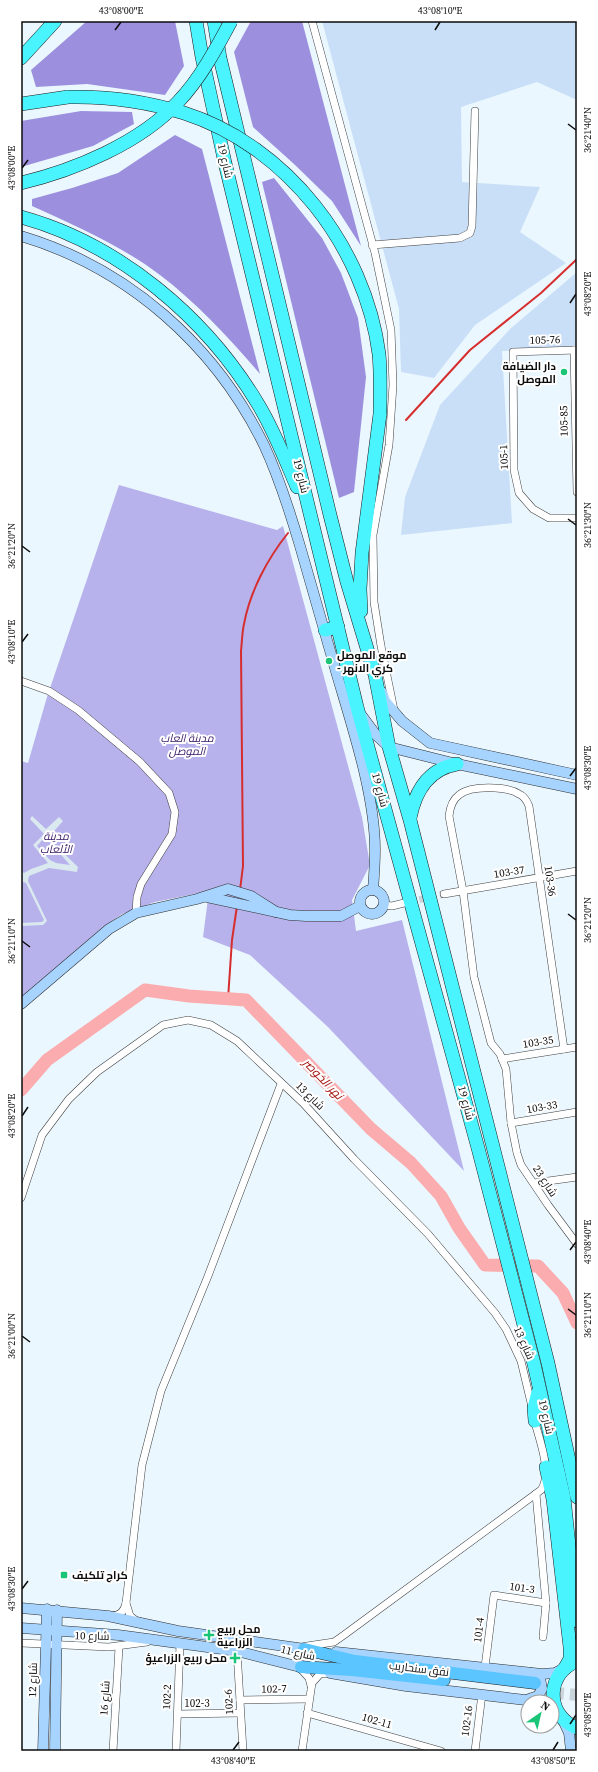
<svg xmlns="http://www.w3.org/2000/svg" width="598" height="1772" font-family="'Source Serif 4',Cairo,serif">
	<style>
		.farmland { fill: #c9dff7 }
		.green { fill: #b7b2ec }
		.forest { fill: #9c90de }
		.plaza { fill: #dae8ef; fill-rule: evenodd }
		.lines { fill: none; stroke-linecap: round; stroke-linejoin: round }
		.stream { stroke: #d62e2e; stroke-width: 2 }
		.river { stroke: #faacae; stroke-width: 13 }
		.street-tunnel { stroke: #cad4db; stroke-width: 7; stroke-dasharray: 7 3.5; stroke-linecap: butt }
		.primary-tunnel { stroke: #cad4db; stroke-width: 12; stroke-dasharray: 12 6; stroke-linecap: butt }
		.street-casing { stroke: #3f3f3f; stroke-width: 8 }
		.secondary-casing { stroke: #2e2e2e; stroke-width: 11 }
		.primary-casing { stroke: #1d1d1d; stroke-width: 13 }
		.highway-casing { stroke: #1d1d1d; stroke-width: 14 }
		.street { stroke: #fff; stroke-width: 7 }
		.secondary { stroke: #a6d4ff; stroke-width: 10 }
		.primary { stroke: #5bc5ff; stroke-width: 12 }
		.highway { stroke: #4af4fe; stroke-width: 13 }
		.highway-bridge-casing { stroke: #1d1d1d; stroke-width: 14; stroke-linecap: butt }
		.highway-bridge { stroke: #4af4fe; stroke-width: 13 }
		.ticks { fill: none; stroke: #0c0c0c; stroke-width: 1.5 }
		.poi-dot { fill: #1bc578; stroke: #fff; stroke-width: 1.5 }
		.labels { text-anchor: middle; dominant-baseline: central; stroke-width: 4; stroke-linejoin: round; paint-order: stroke }
		.street-label { font-size: 11px; fill: #0c0c0c; stroke: #fff }
		.poi-label { font-size: 11px; font-weight: bold; fill: #0c0c0c; stroke: #fff; text-anchor: start }
		.park-label { font-size: 11px; font-style: italic; fill: #371867; stroke: #fff }
		.water-label { font-size: 12px; font-style: italic; fill: #a5130e; stroke: #fff }
		.neatline { fill: none; stroke: #0c0c0c; stroke-width: 1.5 }
		.ticks-label { font-size: 10px; text-anchor: middle; fill: #0c0c0c }
	</style>
	<rect width="100%" height="100%" fill="#ebf7ff"/>
	<!-- farmland -->
	<g class="farmland">
		<polygon points="322,21 577,21 577,100 537,82 461,107 462,182 540,187 520,232 566,263 475,325 434,378 401,372 399,309"/>
		<polygon points="577,272 577,348 502,351 512,523 401,535 405,497 440,405 510,329"/>
	</g>
	<!-- green -->
	<polygon class="green" points="119,485 277,530 283,526 362,817 370,865 352,900 356,931 402,920 464,1171 328,1027 250,955 203,937 209,891 155,902 122,914 102,928 21,999 21,761 28,763 47,697"/>
	<!-- forest -->
	<g class="forest">
		<polygon points="87,21 175,21 184,66 165,95 87,84 36,87 31,70"/>
		<polygon points="251,21 302,21 361,246 332,201 294,164 253,127 234,52"/>
		<polygon points="81,111 132,112 134,124 93,146 21,167 21,121"/>
		<path d="M175,135l27,14 58,225c-31,-36 -62,-70 -100,-99 -38,-29 -84,-49 -128,-69v-7l40,-11 46,-15z"/>
		<polygon points="274,178 322,238 341,273 358,318 366,377 354,492 339,498 262,182"/>
	</g>
	<!-- plaza -->
	<path class="plaza" d="M32,816l14,13 13,-12 4,4 -15,17 30,29 -1,5 -28,-4 -20,8 -1,5 19,40 -4,4 -22,1v-3l21,-1 2,-2 -18,-37 -5,-2v-10l3,2 7,-4 17,-6 -15,-18 11,-11 -14,-15zM44,838l3,1 23,26 -14,-2 -6,-3 -13,-14z"/>
	<g class="lines">
		<!-- stream -->
		<g class="stream">
			<polyline points="406,420 470,350 541,293 577,259"/>
			<path d="M240,890l3,-24 -2,-215c1,-9 1,-18 3,-27 6,-33 24,-66 44,-91"/>
			<polyline points="228,999 232,940 237,906"/>
		</g>
		<!-- river -->
		<polyline class="river" points="21,1090 47,1060 145,990 189,996 246,1000 371,1129 411,1163 441,1196 459,1228 485,1265 538,1266 563,1293 577,1323"/>
		<!-- street-tunnel -->
		<polyline class="street-tunnel" points="409,902 444,894"/>
		<!-- primary-tunnel -->
		<polyline class="primary-tunnel" points="534,1691 577,1695"/>
		<defs>
			<g id="street">
				<polyline points="312,21 375,253 391,330 393,385 389,445 373,535 374,602 381,646 394,710"/>
				<polyline points="372,245 460,238 470,233 472,226 475,111"/>
				<polyline points="574,350 577,492"/>
				<polyline points="577,350 513,352 514,470 519,493 533,509 549,518 577,518"/>
				<polyline points="21,681 49,691 78,710 140,762 169,793 175,812 172,834 141,884 137,897 136,913"/>
				<polyline points="444,894 577,871"/>
				<polyline points="384,905 392,906 404,903"/>
				<path d="M564,1049l-35,-243c-2,-5 -5,-10 -10,-12 -13,-8 -48,-9 -60,1 -7,5 -9,12 -10,21l14,75 11,86 17,66 9,11 6,15 5,54 6,30 4,12 27,40 29,39"/>
				<polyline points="502,1059 577,1047"/>
				<polyline points="511,1123 577,1112"/>
				<polyline points="534,1183 577,1177"/>
				<polyline points="21,1198 42,1135 69,1099 97,1072 163,1025 188,1020 211,1025 237,1041 303,1103 354,1159 428,1234 495,1313 506,1329 521,1361 532,1407"/>
				<polyline points="536,1494 546,1603 543,1637"/>
				<polyline points="126,1603 130,1616 138,1622"/>
				<path d="M112,1616c9,-1 12,-5 14,-13l16,-138 19,-74 47,-115 73,-192"/>
				<polyline points="21,1643 109,1647 147,1642"/>
				<path d="M307,1646l27,-4 10,-7 197,-145c12,-17 -2,-51 -7,-71"/>
				<polyline points="237,1651 243,1751"/>
				<polyline points="299,1667 309,1678 311,1686"/>
				<polyline points="485,1667 494,1595 546,1603"/>
				<polyline points="240,1700 309,1699"/>
				<polyline points="307,1713 441,1751"/>
				<polyline points="178,1714 240,1713"/>
				<polyline points="113,1751 119,1647"/>
				<polyline points="176,1751 180,1644"/>
				<polyline points="302,1751 312,1683 320,1674 329,1673"/>
				<polyline points="475,1751 482,1694"/>
			</g>
			<g id="secondary">
				<path d="M21,236c107,32 194,109 243,209 15,32 26,67 36,101 11,38 22,76 33,115 16,57 42,130 42,189 0,14 -1,27 -2,40"/>
				<polyline points="382,692 385,701 402,721 430,743 577,775"/>
				<polyline points="362,716 376,735 389,747 457,764 577,789"/>
				<circle cx="372" cy="902" r="12"/>
				<polyline points="207,897 290,915 306,916 341,916 360,906"/>
				<polyline points="21,1004 109,929 136,913 197,899 228,889 251,896 276,912"/>
				<polyline points="21,1608 108,1616 178,1631 312,1650"/>
				<polyline points="21,1628 118,1635 237,1651 308,1669"/>
				<polyline points="336,1652 542,1674 555,1673 563,1669"/>
				<polyline points="330,1673 406,1686 543,1702"/>
				<polyline points="529,1699 538,1696 542,1689 540,1678 531,1673"/>
				<polyline points="562,1718 569,1733 571,1751"/>
				<polyline points="43,1751 47,1609"/>
				<polyline points="55,1751 57,1610"/>
			</g>
			<g id="primary">
				<polyline points="304,1649 355,1661 535,1683"/>
				<polyline points="301,1667 352,1670 444,1680"/>
			</g>
			<g id="highway">
				<polyline points="196,21 202,57 225,163 357,707 478,1148 534,1364 564,1498 577,1621"/>
				<polyline points="214,21 220,58 330,515 347,582 375,675 389,747 410,820 548,1363 577,1497"/>
				<polyline points="21,58 55,21"/>
				<polyline points="21,104 68,97"/>
				<path d="M21,217c98,27 185,100 237,187 16,26 27,55 39,83"/>
				<polyline points="361,611 360,589 362,553 380,414"/>
				<polyline points="325,630 338,627"/>
				<path d="M410,818c5,-26 18,-49 47,-54"/>
				<polyline points="535,1421 534,1408 538,1392"/>
				<polyline points="546,1467 553,1499 570,1647 570,1659 565,1668"/>
				<path d="M571,1664c-26,15 -23,53 6,64"/>
			</g>
		</defs>
		<!-- street casing -->
		<use href="#street" class="street-casing"/>
		<!-- secondary casing -->
		<use href="#secondary" class="secondary-casing"/>
		<!-- primary casing -->
		<use href="#primary" class="primary-casing"/>
		<!-- highway casing -->
		<use href="#highway" class="highway-casing"/>
		<!-- street -->
		<use href="#street" class="street"/>
		<!-- secondary -->
		<use href="#secondary" class="secondary"/>
		<!-- primary -->
		<use href="#primary" class="primary"/>
		<!-- highway -->
		<use href="#highway" class="highway"/>
		<defs>
			<g id="highway-bridge">
				<path d="M68,97c40,-1 77,4 116,16 103,33 181,134 195,241 2,20 1,40 1,60"/>
				<path d="M21,183c54,-13 119,-40 157,-81 22,-23 38,-53 53,-81"/>
			</g>
		</defs>
		<!-- highway-bridge casing -->
		<use href="#highway-bridge" class="highway-bridge-casing"/>
		<!-- highway-bridge -->
		<use href="#highway-bridge" class="highway-bridge"/>
	</g>
	<!-- ticks -->
	<path class="ticks" d="M115,30l6,-8M435,30l5,-8M568,124l8,6M22,168l6,-8M570,303l6,-9M568,519l8,6M22,546l8,6M22,642l6,-8M570,776l6,-8M568,914l8,6M22,941l8,6M22,1116l6,-9M570,1250l6,-8M568,1309l8,6M22,1336l8,6M22,1589l6,-8M570,1724l6,-9M233,1750l6,-8M553,1750l5,-8"/>
	<!-- markers -->
	<g class="poi-dot">
		<circle cx="564" cy="372" r="4"/>
		<circle cx="329" cy="661" r="4"/>
		<rect x="60" y="1571" width="8" height="8" rx="2"/>
		<path d="M207 1629h4v4h4v4h-4v4h-4v-4h-4v-4h4z"/>
		<path d="M233 1652h4v4h4v4h-4v4h-4v-4h-4v-4h4z"/>
	</g>
	<g class="labels">
		<!-- street labels -->
		<g class="street-label">
			<text transform="translate(225 161) rotate(77)">شارع 19</text>
			<text transform="translate(545 340) rotate(-2)">105-76</text>
			<text transform="translate(564 421) rotate(-91)">105-85</text>
			<text transform="translate(504 457) rotate(-92)">105-1</text>
			<text transform="translate(301 476) rotate(76)">شارع 19</text>
			<text transform="translate(380 790) rotate(75)">شارع 19</text>
			<text transform="translate(509 872) rotate(-9)">103-37</text>
			<text transform="translate(550 881) rotate(82)">103-36</text>
			<text transform="translate(538 1042) rotate(-9)">103-35</text>
			<text transform="translate(310 1096) rotate(45)">شارع 13</text>
			<text transform="translate(466 1103) rotate(75)">شارع 19</text>
			<text transform="translate(542 1107) rotate(-10)">103-33</text>
			<text transform="translate(545 1181) rotate(57)">شارع 23</text>
			<text transform="translate(524 1343) rotate(66)">شارع 13</text>
			<text transform="translate(546 1417) rotate(77)">شارع 19</text>
			<text transform="translate(522 1588) rotate(8)">101-3</text>
			<text transform="translate(479 1630) rotate(-83)">101-4</text>
			<text transform="translate(92 1636) rotate(1)">شارع 10</text>
			<text transform="translate(298 1653) rotate(13)">شارع 11</text>
			<text transform="translate(419 1669) rotate(7)">نفق سنحاريب</text>
			<text transform="translate(33 1680) rotate(-88)">شارع 12</text>
			<text transform="translate(274 1689) rotate(-1)">102-7</text>
			<text transform="translate(167 1697) rotate(-88)">102-2</text>
			<text transform="translate(105 1698) rotate(-86)">شارع 16</text>
			<text transform="translate(229 1702) rotate(-93)">102-6</text>
			<text x="197" y="1703">102-3</text>
			<text transform="translate(377 1721) rotate(16)">102-11</text>
			<text transform="translate(467 1721) rotate(-83)">102-16</text>
		</g>
		<!-- poi labels -->
		<g class="poi-label">
			<text x="556" y="366" text-anchor="end">دار الضيافة<tspan x="556" dy="13">الموصل</tspan></text>
			<text x="337" y="655">موقع الموصل<tspan x="337" dy="13">- كري الانهر</tspan></text>
			<text x="72" y="1575">كراج تلكيف</text>
			<text x="217" y="1629">محل ربيع<tspan x="217" dy="13">الزراعية</tspan></text>
			<text x="227" y="1658" text-anchor="end">محل ربيع الزراعيؤ</text>
		</g>
		<!-- park labels -->
		<g class="park-label">
			<text x="187" y="738">مدينة العاب<tspan x="187" dy="13">الموصل</tspan></text>
			<text x="56" y="836">مدينة<tspan x="56" dy="13">الألعاب</tspan></text>
		</g>
		<!-- water labels -->
		<g class="water-label">
			<text transform="translate(323 1079) rotate(46)">نهر الخوصر</text>
		</g>
	</g>
	<!-- border -->
	<rect width="598" height="1772" fill="none" stroke="#ffffff" stroke-width="44"/>
	<!-- north arrow -->
	<g transform="translate(540 1714) rotate(34)"><circle r="19" fill="#ffffff" stroke="#9e9e9e"/>
	<path d="M0-3L7 15L0 10L-7 15Z" fill="#1bc578"/>
	<text y="-6" font-size="11" font-weight="bold" text-anchor="middle" fill="#0c0c0c">N</text>
	</g>
	<rect x="22" y="22" width="554" height="1728" class="neatline"/>
	<g class="ticks-label">
		<text x="121" y="14">43°08'00"E</text>
		<text x="440" y="14">43°08'10"E</text>
		<text transform="translate(587 130) rotate(-90)" y="4">36°21'40"N</text>
		<text transform="translate(11 168) rotate(-90)" y="4">43°08'00"E</text>
		<text transform="translate(587 294) rotate(-90)" y="4">43°08'20"E</text>
		<text transform="translate(587 525) rotate(-90)" y="4">36°21'30"N</text>
		<text transform="translate(11 546) rotate(-90)" y="4">36°21'20"N</text>
		<text transform="translate(11 642) rotate(-90)" y="4">43°08'10"E</text>
		<text transform="translate(587 768) rotate(-90)" y="4">43°08'30"E</text>
		<text transform="translate(587 920) rotate(-90)" y="4">36°21'20"N</text>
		<text transform="translate(11 941) rotate(-90)" y="4">36°21'10"N</text>
		<text transform="translate(11 1116) rotate(-90)" y="4">43°08'20"E</text>
		<text transform="translate(587 1242) rotate(-90)" y="4">43°08'40"E</text>
		<text transform="translate(587 1315) rotate(-90)" y="4">36°21'10"N</text>
		<text transform="translate(11 1336) rotate(-90)" y="4">36°21'00"N</text>
		<text transform="translate(11 1589) rotate(-90)" y="4">43°08'30"E</text>
		<text transform="translate(587 1715) rotate(-90)" y="4">43°08'50"E</text>
		<text x="233" y="1764">43°08'40"E</text>
		<text x="553" y="1764">43°08'50"E</text>
	</g>
</svg>
